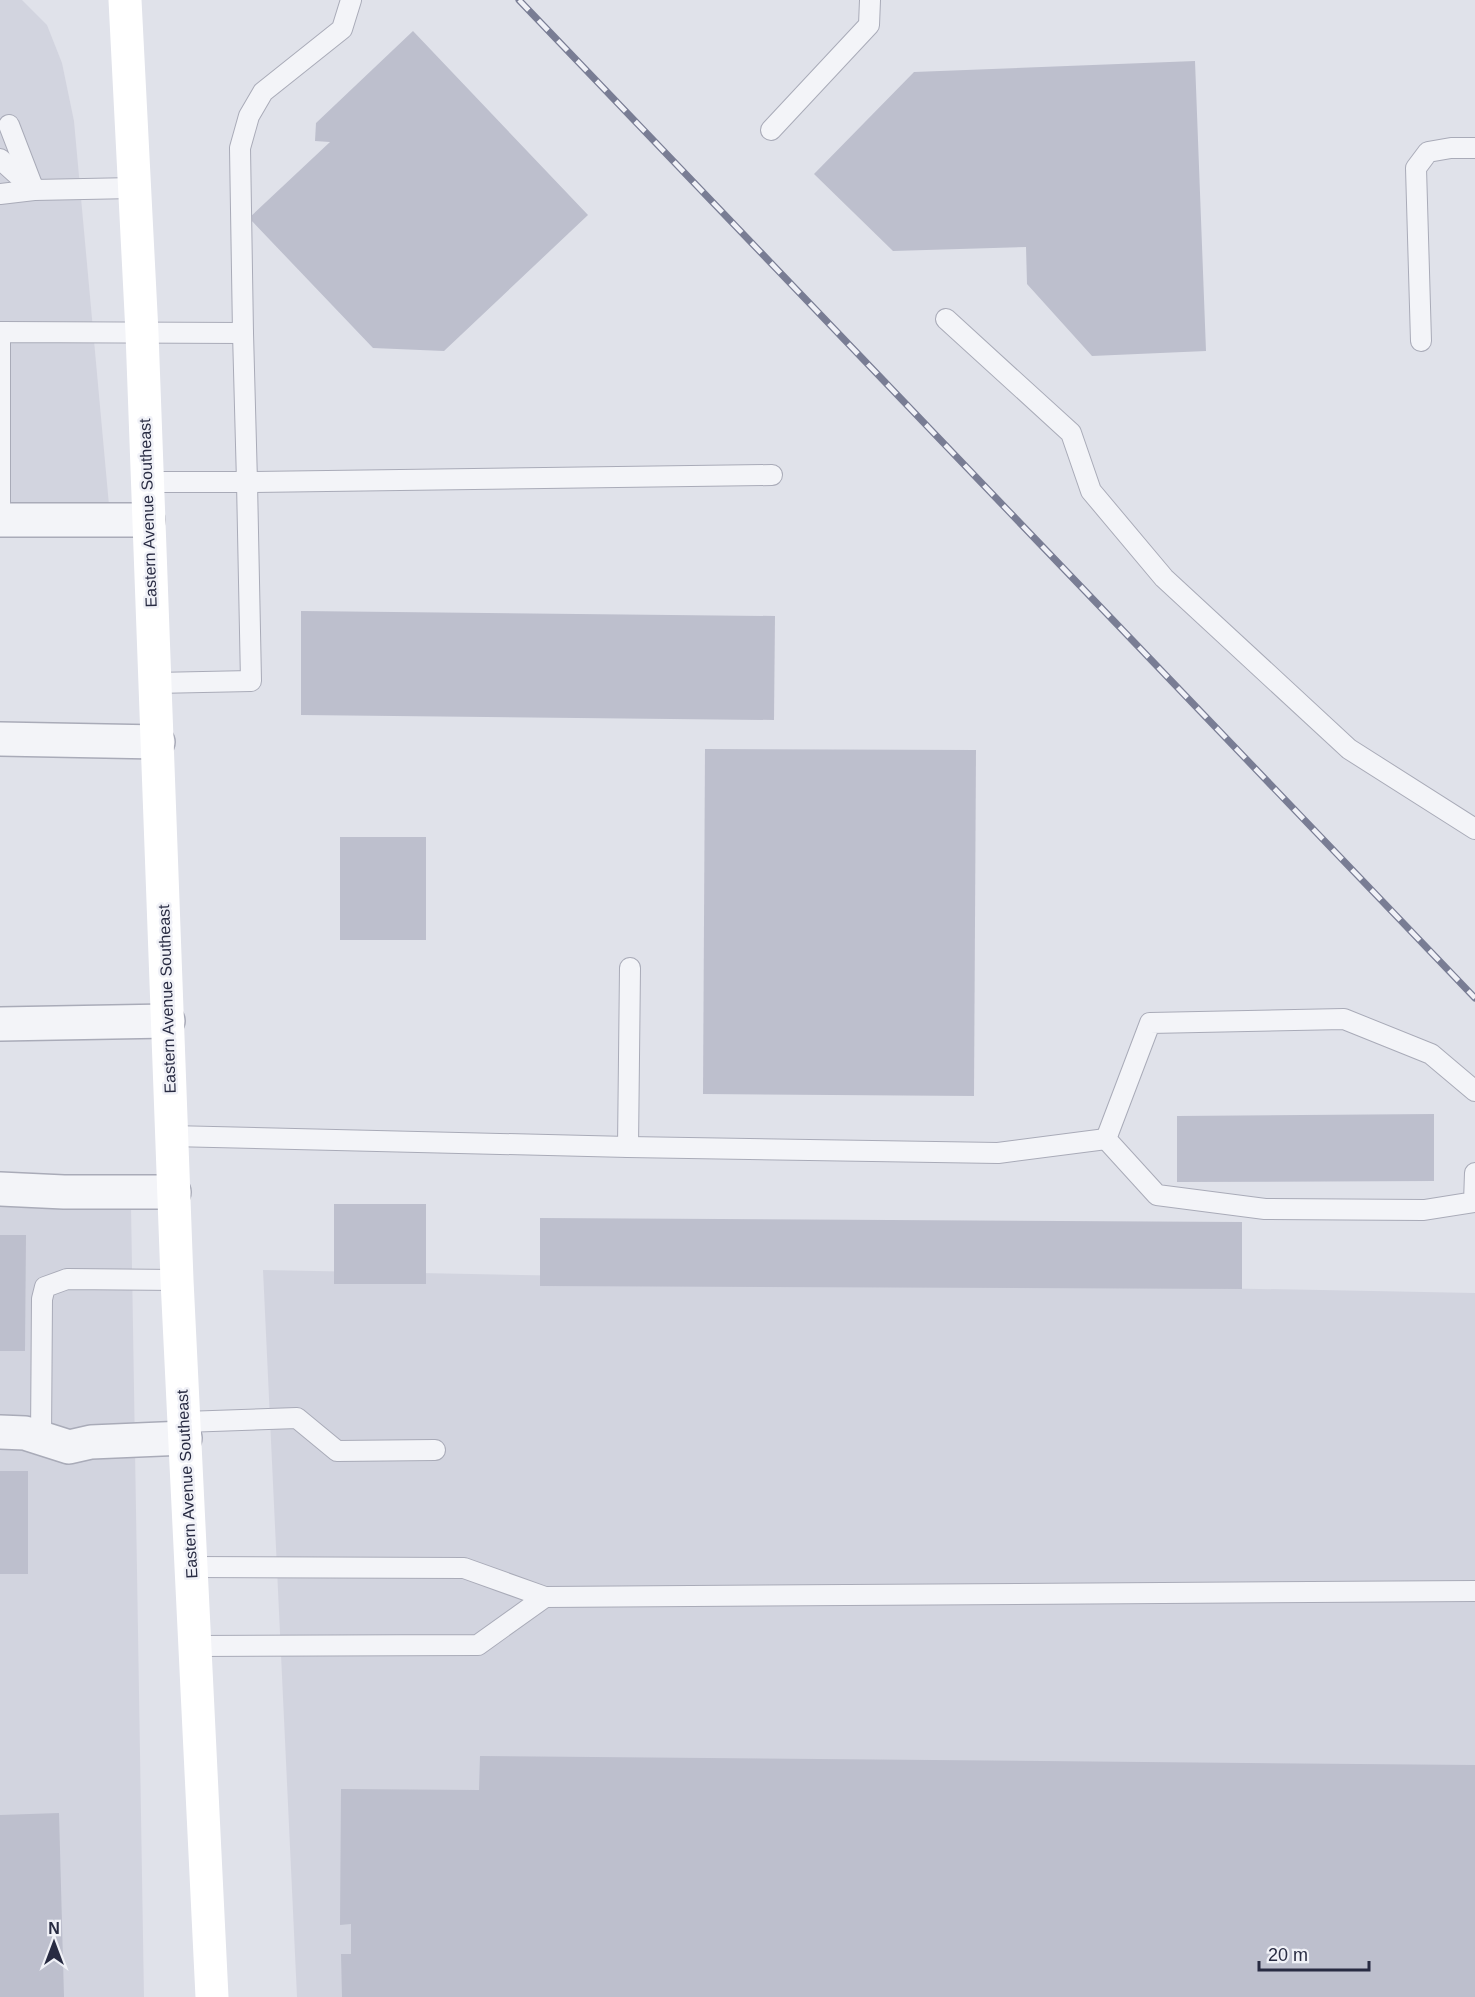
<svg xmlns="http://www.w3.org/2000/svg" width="1475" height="1997" font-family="Arial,sans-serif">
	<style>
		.built { fill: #d2d4df }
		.building { fill: #bdbfcd }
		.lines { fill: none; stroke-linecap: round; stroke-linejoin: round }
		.service-casing { stroke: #a9abb8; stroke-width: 22 }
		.minor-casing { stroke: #a9abb8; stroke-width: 36 }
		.service { stroke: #f3f4f8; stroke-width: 20 }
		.minor { stroke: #f3f4f8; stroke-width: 33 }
		.secondary { stroke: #fff; stroke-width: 33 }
		.rail-casing { stroke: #797d94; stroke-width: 7 }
		.rail { stroke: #f0f1f7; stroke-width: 4.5; stroke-dasharray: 14; stroke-linecap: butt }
		.labels { text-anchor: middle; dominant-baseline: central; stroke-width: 5; stroke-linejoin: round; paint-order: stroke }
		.street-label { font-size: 16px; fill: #282b42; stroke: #f0f1f7 }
	</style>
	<rect width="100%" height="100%" fill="#e0e2ea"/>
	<!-- built -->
	<g class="built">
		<polygon points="0,0 22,0 47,25 62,63 74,121 109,505 0,505"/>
		<polygon points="0,1205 131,1205 144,1997 0,1997"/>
		<polygon points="263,1270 1475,1293 1475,1997 297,1997"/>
	</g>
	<!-- building -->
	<g class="building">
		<polygon points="413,31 588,215 444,351 373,348 249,218 330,142 315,141 316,123"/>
		<polygon points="1195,61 1206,351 1092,356 1027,284 1026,247 893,251 814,174 914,72"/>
		<polygon points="301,611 775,616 774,720 301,715"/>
		<polygon points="705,749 976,750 974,1096 703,1094"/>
		<rect x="340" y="837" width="86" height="103"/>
		<polygon points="1434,1114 1434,1181 1177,1182 1177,1116"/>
		<rect x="334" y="1204" width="92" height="80"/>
		<polygon points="540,1218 1242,1222 1242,1289 540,1286"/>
		<polygon points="0,1235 26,1235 25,1351 0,1351"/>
		<rect x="0" y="1471" width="28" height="103"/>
		<polygon points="480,1756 1475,1765 1475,1997 342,1997 341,1954 351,1954 351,1924 340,1925 341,1789 479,1790"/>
		<polygon points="59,1813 64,1997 0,1997 0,1815"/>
	</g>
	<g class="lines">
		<defs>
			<g id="service">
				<polyline points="9,125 34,190 134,188"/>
				<polyline points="771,130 869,25 870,0"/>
				<polyline points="0,159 30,186"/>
				<polyline points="0,194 34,190"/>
				<polyline points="946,319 1071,433 1091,491 1164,578 1349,749 1475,829"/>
				<polyline points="1421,341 1416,168 1428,152 1451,148 1475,148"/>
				<polyline points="146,482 247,482 243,333"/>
				<polyline points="0,520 0,332 243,333 240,148 249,116 263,92 342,29 351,0"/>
				<polyline points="155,683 251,681 247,482 772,475"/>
				<polyline points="171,1136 628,1147 998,1153 1106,1139"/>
				<polyline points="1106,1139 1150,1023 1344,1019 1431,1054 1475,1091"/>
				<polyline points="1106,1139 1157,1195 1265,1209 1424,1210 1474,1202 1475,1173"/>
				<polyline points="628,1147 630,968"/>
				<polyline points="184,1422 297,1418 337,1451 435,1450"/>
				<polyline points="41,1438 42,1299 45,1287 67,1279 177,1280"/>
				<polyline points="191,1567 464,1568 545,1597 478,1645 196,1646"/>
				<polyline points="545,1597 1475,1591"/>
			</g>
			<g id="minor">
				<polyline points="0,520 148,520"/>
				<polyline points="0,739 158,742"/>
				<polyline points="0,1024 168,1021"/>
				<polyline points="0,1189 64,1192 174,1192"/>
				<polyline points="0,1432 25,1433 69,1447 91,1442 185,1438"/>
			</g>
		</defs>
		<!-- service casing -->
		<use href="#service" class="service-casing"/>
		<!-- minor casing -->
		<use href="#minor" class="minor-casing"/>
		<!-- service -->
		<use href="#service" class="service"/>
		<!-- minor -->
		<use href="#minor" class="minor"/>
		<!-- secondary -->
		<polyline class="secondary" points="125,0 142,333 177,1280 212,1997"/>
		<defs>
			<polyline id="rail" points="519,0 1475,998"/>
		</defs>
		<!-- rail casing -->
		<use href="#rail" class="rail-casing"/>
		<!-- rail -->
		<use href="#rail" class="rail"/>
	</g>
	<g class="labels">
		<!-- street labels -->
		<g class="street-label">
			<text transform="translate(148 513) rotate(-92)">Eastern Avenue Southeast</text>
			<text transform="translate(167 999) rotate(-92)">Eastern Avenue Southeast</text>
			<text transform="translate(187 1484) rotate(-93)">Eastern Avenue Southeast</text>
		</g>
	</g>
	<!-- north arrow -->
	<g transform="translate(54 1943)" stroke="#f0f1f7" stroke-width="4.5" paint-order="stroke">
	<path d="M0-4.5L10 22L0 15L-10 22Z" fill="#282b42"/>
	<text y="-9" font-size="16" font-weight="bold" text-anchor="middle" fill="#282b42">N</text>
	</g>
	<!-- scale -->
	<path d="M1259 1961v9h110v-9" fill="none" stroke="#282b42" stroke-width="3"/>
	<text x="1268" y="1961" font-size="18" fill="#282b42" stroke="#f0f1f7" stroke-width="4.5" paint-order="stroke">20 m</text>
</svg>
